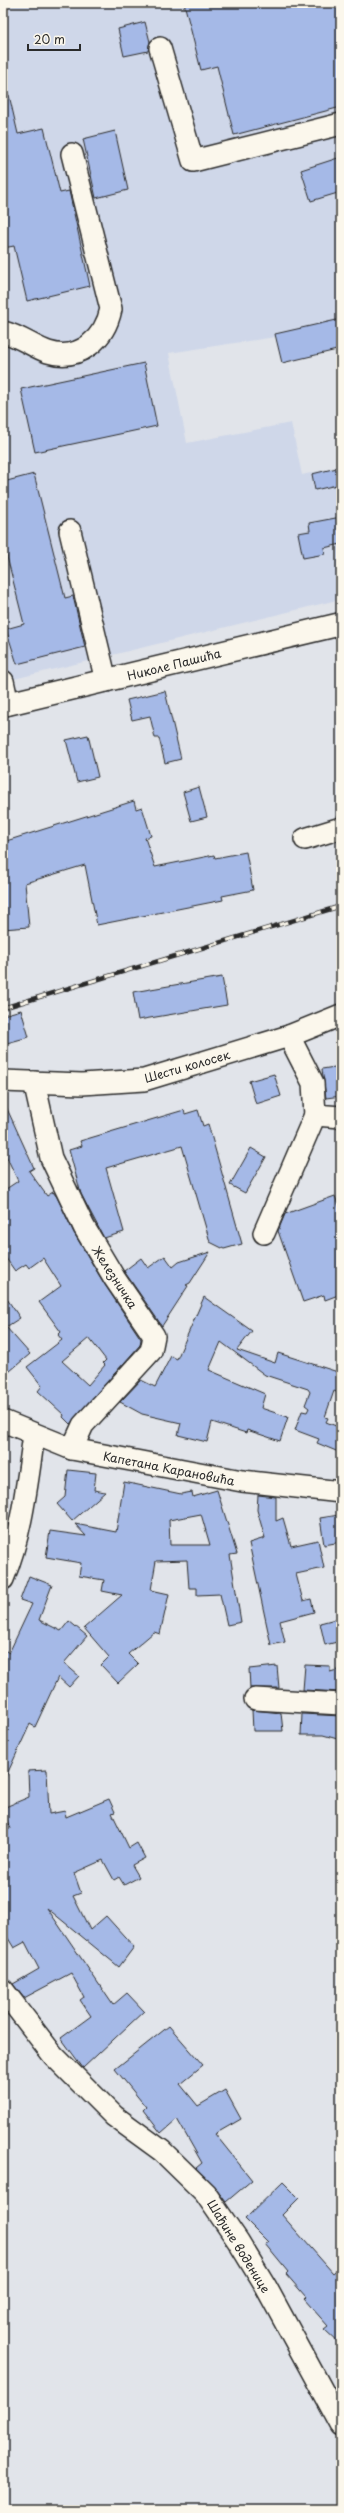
<svg xmlns="http://www.w3.org/2000/svg" width="344" height="2513" font-family="'Playpen Sans',sans-serif">
	<style>
		.built { fill: #cfd7e9 }
		.building { fill: #a5b9e7; stroke: #2b2b2b; fill-rule: evenodd }
		.lines { fill: none; stroke-linecap: round; stroke-linejoin: round }
		.minor-casing { stroke: #2b2b2b; stroke-width: 24 }
		.major-casing { stroke: #2b2b2b; stroke-width: 25 }
		.minor { stroke: #fbf7ec; stroke-width: 21 }
		.major { stroke: #fbf7ec; stroke-width: 22 }
		.rail-casing { stroke: #2b2b2b; stroke-width: 4.5 }
		.rail { stroke: #fbf7ec; stroke-width: 3; stroke-dasharray: 9; stroke-linecap: butt }
		.labels { text-anchor: middle; dominant-baseline: central; stroke-width: 3; stroke-linejoin: round; paint-order: stroke }
		.street-label { font-size: 12px; fill: #2b2b2b; stroke: #fbf7ec }
	</style>
	<rect width="100%" height="100%" fill="#e1e4ea"/>
	<filter id="ink" filterUnits="userSpaceOnUse"><feTurbulence type="fractalNoise" baseFrequency=".025" numOctaves="2"/><feDisplacementMap in="SourceGraphic" scale="8" xChannelSelector="R" yChannelSelector="G"/><feConvolveMatrix kernelMatrix="1 2 1 2 8 2 1 2 1" color-interpolation-filters="sRGB"/></filter>
	<g filter="url(#ink)">
		<!-- built -->
		<polygon class="built" points="3,3 341,3 341,327 169,353 187,443 291,423 302,475 341,466 341,599 6,681 3,668"/>
		<!-- building -->
		<g class="building">
			<polygon points="184,3 341,3 341,107 234,135 217,66 201,70"/>
			<polygon points="145,22 150,42 148,51 124,56 118,29"/>
			<polygon points="3,95 9,95 18,134 44,128 60,193 69,191 90,286 27,301 14,246 3,248 3,203 7,202 3,186"/>
			<polygon points="115,131 128,190 96,198 83,139"/>
			<polygon points="341,157 341,192 311,201 301,170"/>
			<polygon points="341,319 341,349 282,363 275,334"/>
			<polygon points="144,363 157,426 35,452 21,389"/>
			<polygon points="341,467 341,484 315,490 312,474"/>
			<polygon points="34,474 65,598 73,596 85,647 17,664 6,629 24,624 3,541 3,482"/>
			<polygon points="341,517 341,544 324,548 325,554 303,558 298,533 310,531 309,523"/>
			<polygon points="165,691 181,759 165,763 159,738 155,738 150,716 132,720 127,700"/>
			<polygon points="88,735 98,777 77,782 66,740"/>
			<polygon points="199,787 207,817 191,821 183,792"/>
			<polygon points="134,801 136,809 142,807 151,836 145,838 155,867 214,855 215,858 246,852 253,890 222,896 223,900 97,925 85,865 25,883 29,927 3,929 3,842"/>
			<polygon points="222,977 227,1005 138,1020 133,992"/>
			<polygon points="21,1010 29,1037 3,1044 3,1015"/>
			<polygon points="341,1066 341,1096 326,1098 322,1069"/>
			<polygon points="274,1074 281,1096 256,1104 249,1081"/>
			<path d="M3,1100l31,68 -5,3 18,25 6,-4 4,5 17,36 31,52 36,54 -1,6 -70,79 -7,-7 1,-2 -26,-24 4,-5 -15,-19 35,-27 -4,-5 3,-3 -22,-30 22,-16 -18,-28 -14,10 -3,-4 -11,7 -12,-17v-63l15,-10 -15,-32zM89,1338l17,22 -3,3 2,2 -17,20 -26,-24z"/>
			<polygon points="184,1110 185,1114 198,1110 203,1126 208,1124 242,1244 224,1249 210,1242 182,1146 106,1168 124,1232 104,1238 81,1194 69,1150 82,1146 80,1141"/>
			<polygon points="251,1148 266,1157 245,1193 230,1185"/>
			<polygon points="335,1196 341,1213 341,1294 325,1300 324,1295 303,1302 278,1231 285,1214"/>
			<polygon points="210,1252 190,1283 186,1285 188,1286 162,1326 124,1271 141,1258 148,1268 165,1256 173,1267 179,1262"/>
			<polygon points="3,1293 20,1318 6,1327 30,1354 3,1377"/>
			<polygon points="204,1297 252,1331 237,1350 275,1363 278,1353 341,1373 341,1394 334,1391 325,1417 328,1418 326,1422 341,1428 341,1453 317,1443 319,1439 295,1430 302,1411 307,1412 309,1408 305,1405 310,1392 308,1389 265,1375 221,1342 209,1370 265,1394 261,1408 288,1417 280,1441 247,1430 246,1433 212,1422 207,1442 178,1435 181,1423 142,1414 120,1402 141,1380 155,1387 171,1356 177,1359"/>
			<polygon points="68,1470 96,1473 94,1490 105,1492 72,1521 57,1504 65,1497"/>
			<path d="M124,1482l57,12 11,-2 1,5 24,-7 20,64 -7,1 11,67 -14,3 -7,-31 -23,1v-7h-8l-2,-28 -31,1 -5,29 18,4 -9,40 -6,-2 -26,22 10,10 -20,19 -17,-18 8,-8 -25,-29 38,-33 -20,-4 2,-11 -25,-4 2,-13 -35,-6 4,-26 36,5 -11,-12 41,8zM201,1514l9,31h-40l-1,-25z"/>
			<polygon points="258,1495 276,1497 276,1521 283,1518 291,1546 318,1540 324,1568 296,1574 303,1601 311,1599 314,1612 280,1621 285,1642 271,1645 249,1543 265,1538 257,1510"/>
			<polygon points="339,1515 341,1520 341,1542 324,1545 320,1518"/>
			<polygon points="29,1576 52,1585 39,1620 61,1631 69,1621 87,1636 64,1663 79,1676 69,1687 58,1677 35,1727 30,1724 3,1783 3,1649 9,1653 32,1604 20,1600"/>
			<polygon points="339,1618 341,1641 325,1645 320,1623"/>
			<polygon points="305,1665 330,1666 330,1672 341,1669 341,1692 303,1690"/>
			<polygon points="277,1666 279,1688 250,1688 249,1669"/>
			<polygon points="252,1710 281,1713 283,1731 253,1731"/>
			<polygon points="302,1714 341,1716 341,1740 323,1735 301,1735"/>
			<polygon points="47,1770 49,1814 65,1811 66,1817 109,1799 115,1812 112,1813 129,1848 137,1843 145,1858 132,1865 139,1877 124,1885 119,1877 114,1880 103,1860 74,1873 81,1893 73,1896 90,1930 106,1916 134,1947 119,1967 47,1908 113,2005 127,1993 144,2011 83,2068 61,2038 91,2016 80,2000 84,1997 71,1973 24,1998 13,1984 39,1969 25,1942 14,1948 3,1930 3,1832 10,1829 3,1808 29,1797 28,1771"/>
			<polygon points="169,2026 203,2065 180,2084 198,2106 225,2090 241,2119 215,2134 252,2180 226,2202 213,2185 196,2168 202,2163 177,2119 161,2133 143,2110 146,2107 115,2069"/>
			<polygon points="283,2182 299,2198 282,2215 333,2273 341,2266 341,2345 324,2329 328,2326 304,2299 306,2297 286,2274 288,2272 265,2244 268,2242 245,2219"/>
		</g>
		<g class="lines">
			<defs>
				<g id="minor">
					<polyline points="160,48 193,161 341,124"/>
					<path d="M3,332c17,4 30,15 45,20 32,10 57,-14 63,-43l-39,-155"/>
					<polyline points="70,531 106,681"/>
					<polyline points="3,681 8,704"/>
					<polyline points="305,839 341,828"/>
					<polyline points="289,1036 313,1083 315,1115 341,1117"/>
					<polyline points="3,1081 82,1084 144,1080 289,1036 341,1015"/>
					<polyline points="34,1082 51,1158 84,1227 115,1279 154,1336 151,1351 83,1425 72,1449"/>
					<polyline points="264,1233 315,1115"/>
					<polyline points="3,1421 72,1449 242,1481 341,1492"/>
					<path d="M3,1579c19,-45 24,-96 31,-144"/>
					<polyline points="255,1699 341,1704"/>
					<polyline points="3,1990 53,2055 114,2116 162,2151 205,2193 238,2241 266,2287 341,2425"/>
				</g>
				<polyline id="major" points="3,705 341,624"/>
			</defs>
			<!-- minor casing -->
			<use href="#minor" class="minor-casing"/>
			<!-- major casing -->
			<use href="#major" class="major-casing"/>
			<!-- minor -->
			<use href="#minor" class="minor"/>
			<!-- major -->
			<use href="#major" class="major"/>
			<defs>
				<polyline id="rail" points="3,1008 341,906"/>
			</defs>
			<!-- rail casing -->
			<use href="#rail" class="rail-casing"/>
			<!-- rail -->
			<use href="#rail" class="rail"/>
		</g>
	</g>
	<g class="labels">
		<!-- street labels -->
		<g class="street-label">
			<text transform="translate(174 664) rotate(-14)">Николе Пашића</text>
			<text transform="translate(187 1066) rotate(-16)">Шести колосек</text>
			<text transform="translate(115 1277) rotate(57)">Железничка</text>
			<text transform="translate(169 1468) rotate(11)">Капетана Карановића</text>
			<text transform="translate(239 2246) rotate(58)">Шађине воденице</text>
		</g>
	</g>
	<!-- margin -->
	<rect width="344" height="2513" fill="none" stroke="#fbf7ec" stroke-width="16"/>
	<rect x="8" y="8" width="328" height="2497" fill="none" stroke="#2b2b2b" stroke-width="1.5" filter="url(#ink)"/>
	<!-- scale -->
	<path d="M28 44v6h52v-6" fill="none" stroke="#2b2b2b" stroke-width="2"/>
	<text x="34" y="44" font-size="12" fill="#2b2b2b" stroke="#fbf7ec" stroke-width="3" paint-order="stroke">20 m</text>
</svg>
